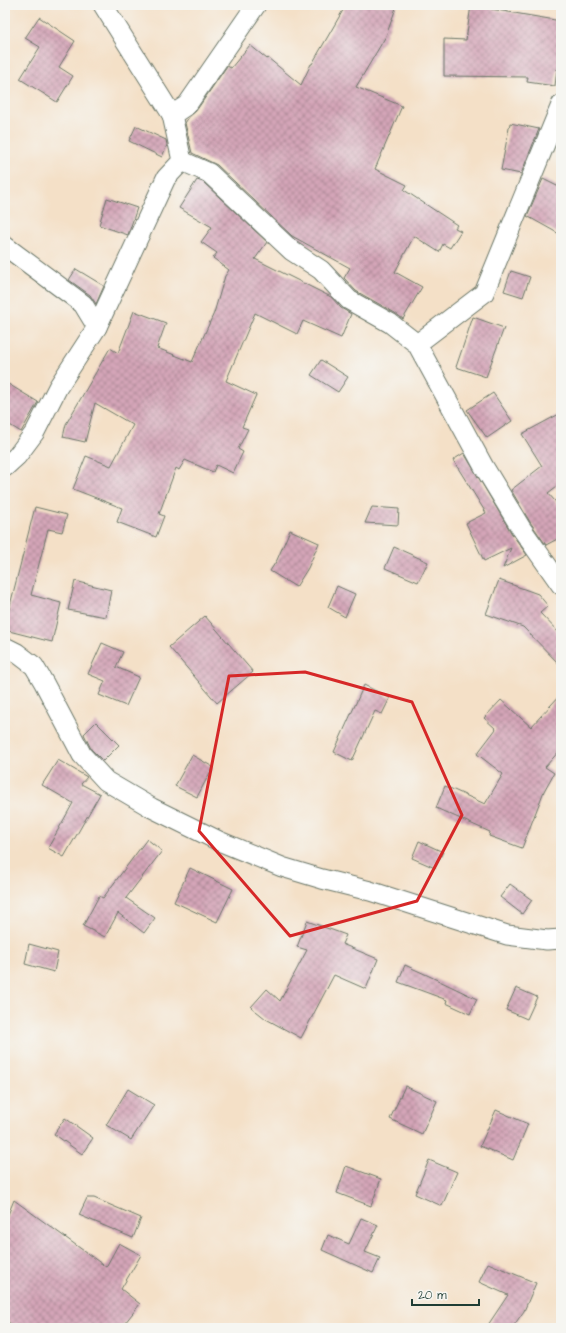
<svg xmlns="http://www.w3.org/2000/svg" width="566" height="1333" font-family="'Architects Daughter',sans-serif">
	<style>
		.building { fill: url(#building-cross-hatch) }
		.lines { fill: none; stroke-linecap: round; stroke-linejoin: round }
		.minor-casing { stroke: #6a7667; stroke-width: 21 }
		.minor { stroke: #fff; stroke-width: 19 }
		.marked { fill: none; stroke: #d62828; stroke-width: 3; stroke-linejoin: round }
	</style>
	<defs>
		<pattern id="building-cross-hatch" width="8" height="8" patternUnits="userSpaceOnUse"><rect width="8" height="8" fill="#d4a5b8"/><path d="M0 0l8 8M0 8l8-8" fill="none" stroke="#ab8896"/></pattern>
	</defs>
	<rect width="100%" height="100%" fill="#f6f6f2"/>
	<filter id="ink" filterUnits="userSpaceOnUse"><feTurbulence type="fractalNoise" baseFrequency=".025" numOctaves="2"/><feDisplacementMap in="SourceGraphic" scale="8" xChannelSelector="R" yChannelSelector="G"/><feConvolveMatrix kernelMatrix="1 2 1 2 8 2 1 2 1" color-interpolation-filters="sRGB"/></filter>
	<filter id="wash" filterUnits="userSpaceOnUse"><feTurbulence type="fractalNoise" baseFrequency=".012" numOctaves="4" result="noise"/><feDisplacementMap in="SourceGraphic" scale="16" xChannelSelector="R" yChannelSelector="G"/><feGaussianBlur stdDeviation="0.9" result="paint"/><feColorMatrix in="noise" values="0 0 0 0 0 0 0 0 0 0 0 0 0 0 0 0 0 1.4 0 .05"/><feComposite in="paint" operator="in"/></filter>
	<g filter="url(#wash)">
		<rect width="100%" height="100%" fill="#f4e0c7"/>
		<g id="blocks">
			<!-- building -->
			<g class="building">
				<polygon points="346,5 397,5 386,36 356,87 402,106 375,169 407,185 404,190 457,225 455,228 461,231 450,248 443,244 439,252 414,236 395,272 422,287 403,319 395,313 356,291 344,278 350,268 292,236 217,165 192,153 185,123 189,117 196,111 227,66 231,68 250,45 267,59 268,58 301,85 311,64 312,64"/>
				<polygon points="471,5 491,5 491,9 561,21 561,70 557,69 555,86 527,82 528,77 444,76 444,39 466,40"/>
				<polygon points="39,17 75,41 59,67 73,76 57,102 20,79 40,47 25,38"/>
				<polygon points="510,123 539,129 521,174 501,170"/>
				<polygon points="136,126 166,140 167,145 162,157 129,141"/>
				<polygon points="543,179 561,188 561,235 527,216"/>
				<polygon points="197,180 203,182 267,242 255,259 331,297 341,308 351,314 341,338 303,321 297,334 255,313 226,381 256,395 242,427 248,429 238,449 243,452 233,473 216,465 213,472 185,460 179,470 176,468 159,514 164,516 156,537 117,522 122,508 73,489 86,456 111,466 133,425 95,403 85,442 63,437 66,424 110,348 118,353 134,311 166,323 157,348 192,362 214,313 225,276 229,270 213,258 217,253 201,242 212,227 179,208"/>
				<polygon points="107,198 137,208 128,235 99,225"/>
				<polygon points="76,269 104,286 96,304 90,295 69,280"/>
				<polygon points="511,271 530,277 523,297 504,291"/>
				<polygon points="473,317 504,328 486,377 456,367"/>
				<polygon points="321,360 348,377 338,392 311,375"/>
				<polygon points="5,382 38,402 21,432 5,422"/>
				<polygon points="493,393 512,421 487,438 467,410"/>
				<polygon points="561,413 561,483 548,493 561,508 561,537 546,545 530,522 511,490 542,466 522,434"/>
				<polygon points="464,453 512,534 527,555 503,568 511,548 484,561 466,523 486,513 453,460"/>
				<polygon points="35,507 67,515 62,532 48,529 31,595 61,603 52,642 5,630 5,625"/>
				<polygon points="372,507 399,509 398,525 365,523"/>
				<polygon points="290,530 319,543 308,568 296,587 270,571 277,560"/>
				<polygon points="394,547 428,562 418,582 385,568"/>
				<polygon points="499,580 538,594 548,606 540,613 561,635 561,666 523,627 486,614"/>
				<polygon points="75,581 111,590 106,617 68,610"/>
				<polygon points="337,586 355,594 345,617 328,607"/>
				<polygon points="205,616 253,672 217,703 169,647"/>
				<polygon points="102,643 123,652 116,667 139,677 126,706 99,695 105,681 88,674"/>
				<polygon points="364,685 390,698 382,714 375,711 352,761 334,752"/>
				<polygon points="561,694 561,749 545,767 554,773 544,791 522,848 489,836 490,832 436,808 445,786 485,804 503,774 477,754 496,729 484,718 501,700 531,727"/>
				<polygon points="96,722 119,745 103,761 91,749 84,734"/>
				<polygon points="192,755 213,767 197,797 175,786"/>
				<polygon points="58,760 87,777 81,784 100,794 64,857 48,848 73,803 42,785"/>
				<polygon points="147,839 162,851 126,898 155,918 144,933 118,913 105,937 83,926 99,896 103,898"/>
				<polygon points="419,841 443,852 435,868 412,858"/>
				<polygon points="190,868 233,889 217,922 174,902"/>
				<polygon points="510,884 532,900 522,914 500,897"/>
				<polygon points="307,921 346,935 342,944 378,959 366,989 334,975 301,1038 266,1019 251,1007 267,989 280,1001 307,950 297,947"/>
				<polygon points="29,944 58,952 54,972 25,964"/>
				<polygon points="405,965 427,975 477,999 470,1014 446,1003 447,1000 398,982"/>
				<polygon points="516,988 537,997 527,1019 506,1010"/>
				<polygon points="405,1086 437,1101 422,1134 390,1119"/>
				<polygon points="128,1089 154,1105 131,1140 106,1125"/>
				<polygon points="496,1110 528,1124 513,1160 480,1146"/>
				<polygon points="65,1118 93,1138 82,1154 54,1134"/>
				<polygon points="429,1160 457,1172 442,1206 415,1194"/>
				<polygon points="346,1166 381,1179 371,1206 337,1193"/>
				<polygon points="87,1198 94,1198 141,1218 133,1238 79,1215"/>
				<polygon points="14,1200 106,1267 119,1243 141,1255 121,1289 140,1304 121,1328 15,1328 5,1319 5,1222"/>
				<polygon points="361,1218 378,1225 365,1252 380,1258 373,1273 322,1250 328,1235 349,1244"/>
				<polygon points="488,1263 536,1283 524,1311 512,1328 486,1328 508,1295 479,1282"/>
			</g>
		</g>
	</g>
	<g filter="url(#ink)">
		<use href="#blocks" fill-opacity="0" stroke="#6a7667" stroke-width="1"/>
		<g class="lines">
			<defs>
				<g id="minor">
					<polyline points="172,115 187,105 256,5"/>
					<polyline points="182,161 209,173 292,251 321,270 349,300 390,323 417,344 484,467 521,528 561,585"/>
					<polyline points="5,246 83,304 97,327"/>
					<polyline points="417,344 484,293 561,105"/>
					<polyline points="5,467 17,456 35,432 58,387 97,327 166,178 182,161 172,115 103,5"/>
					<polyline points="5,647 17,653 34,666 44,683 82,755 106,781 152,808 219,841 282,867 322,879 370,891 507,935 547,940 561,939"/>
				</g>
			</defs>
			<!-- minor casing -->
			<use href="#minor" class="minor-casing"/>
			<!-- minor -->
			<use href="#minor" class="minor"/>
		</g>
	</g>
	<!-- marked area -->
	<path class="marked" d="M305,672l107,30 50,113 -45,86 -127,35 -91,-105 30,-155z"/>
	<!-- margin -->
	<rect width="566" height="1333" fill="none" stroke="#f6f6f2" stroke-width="20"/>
	<!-- scale -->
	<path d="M412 1299v6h67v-6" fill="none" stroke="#1f3d34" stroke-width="2"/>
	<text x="418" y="1299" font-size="12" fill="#1f3d34" stroke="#f6f6f2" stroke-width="3" paint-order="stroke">20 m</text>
</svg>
